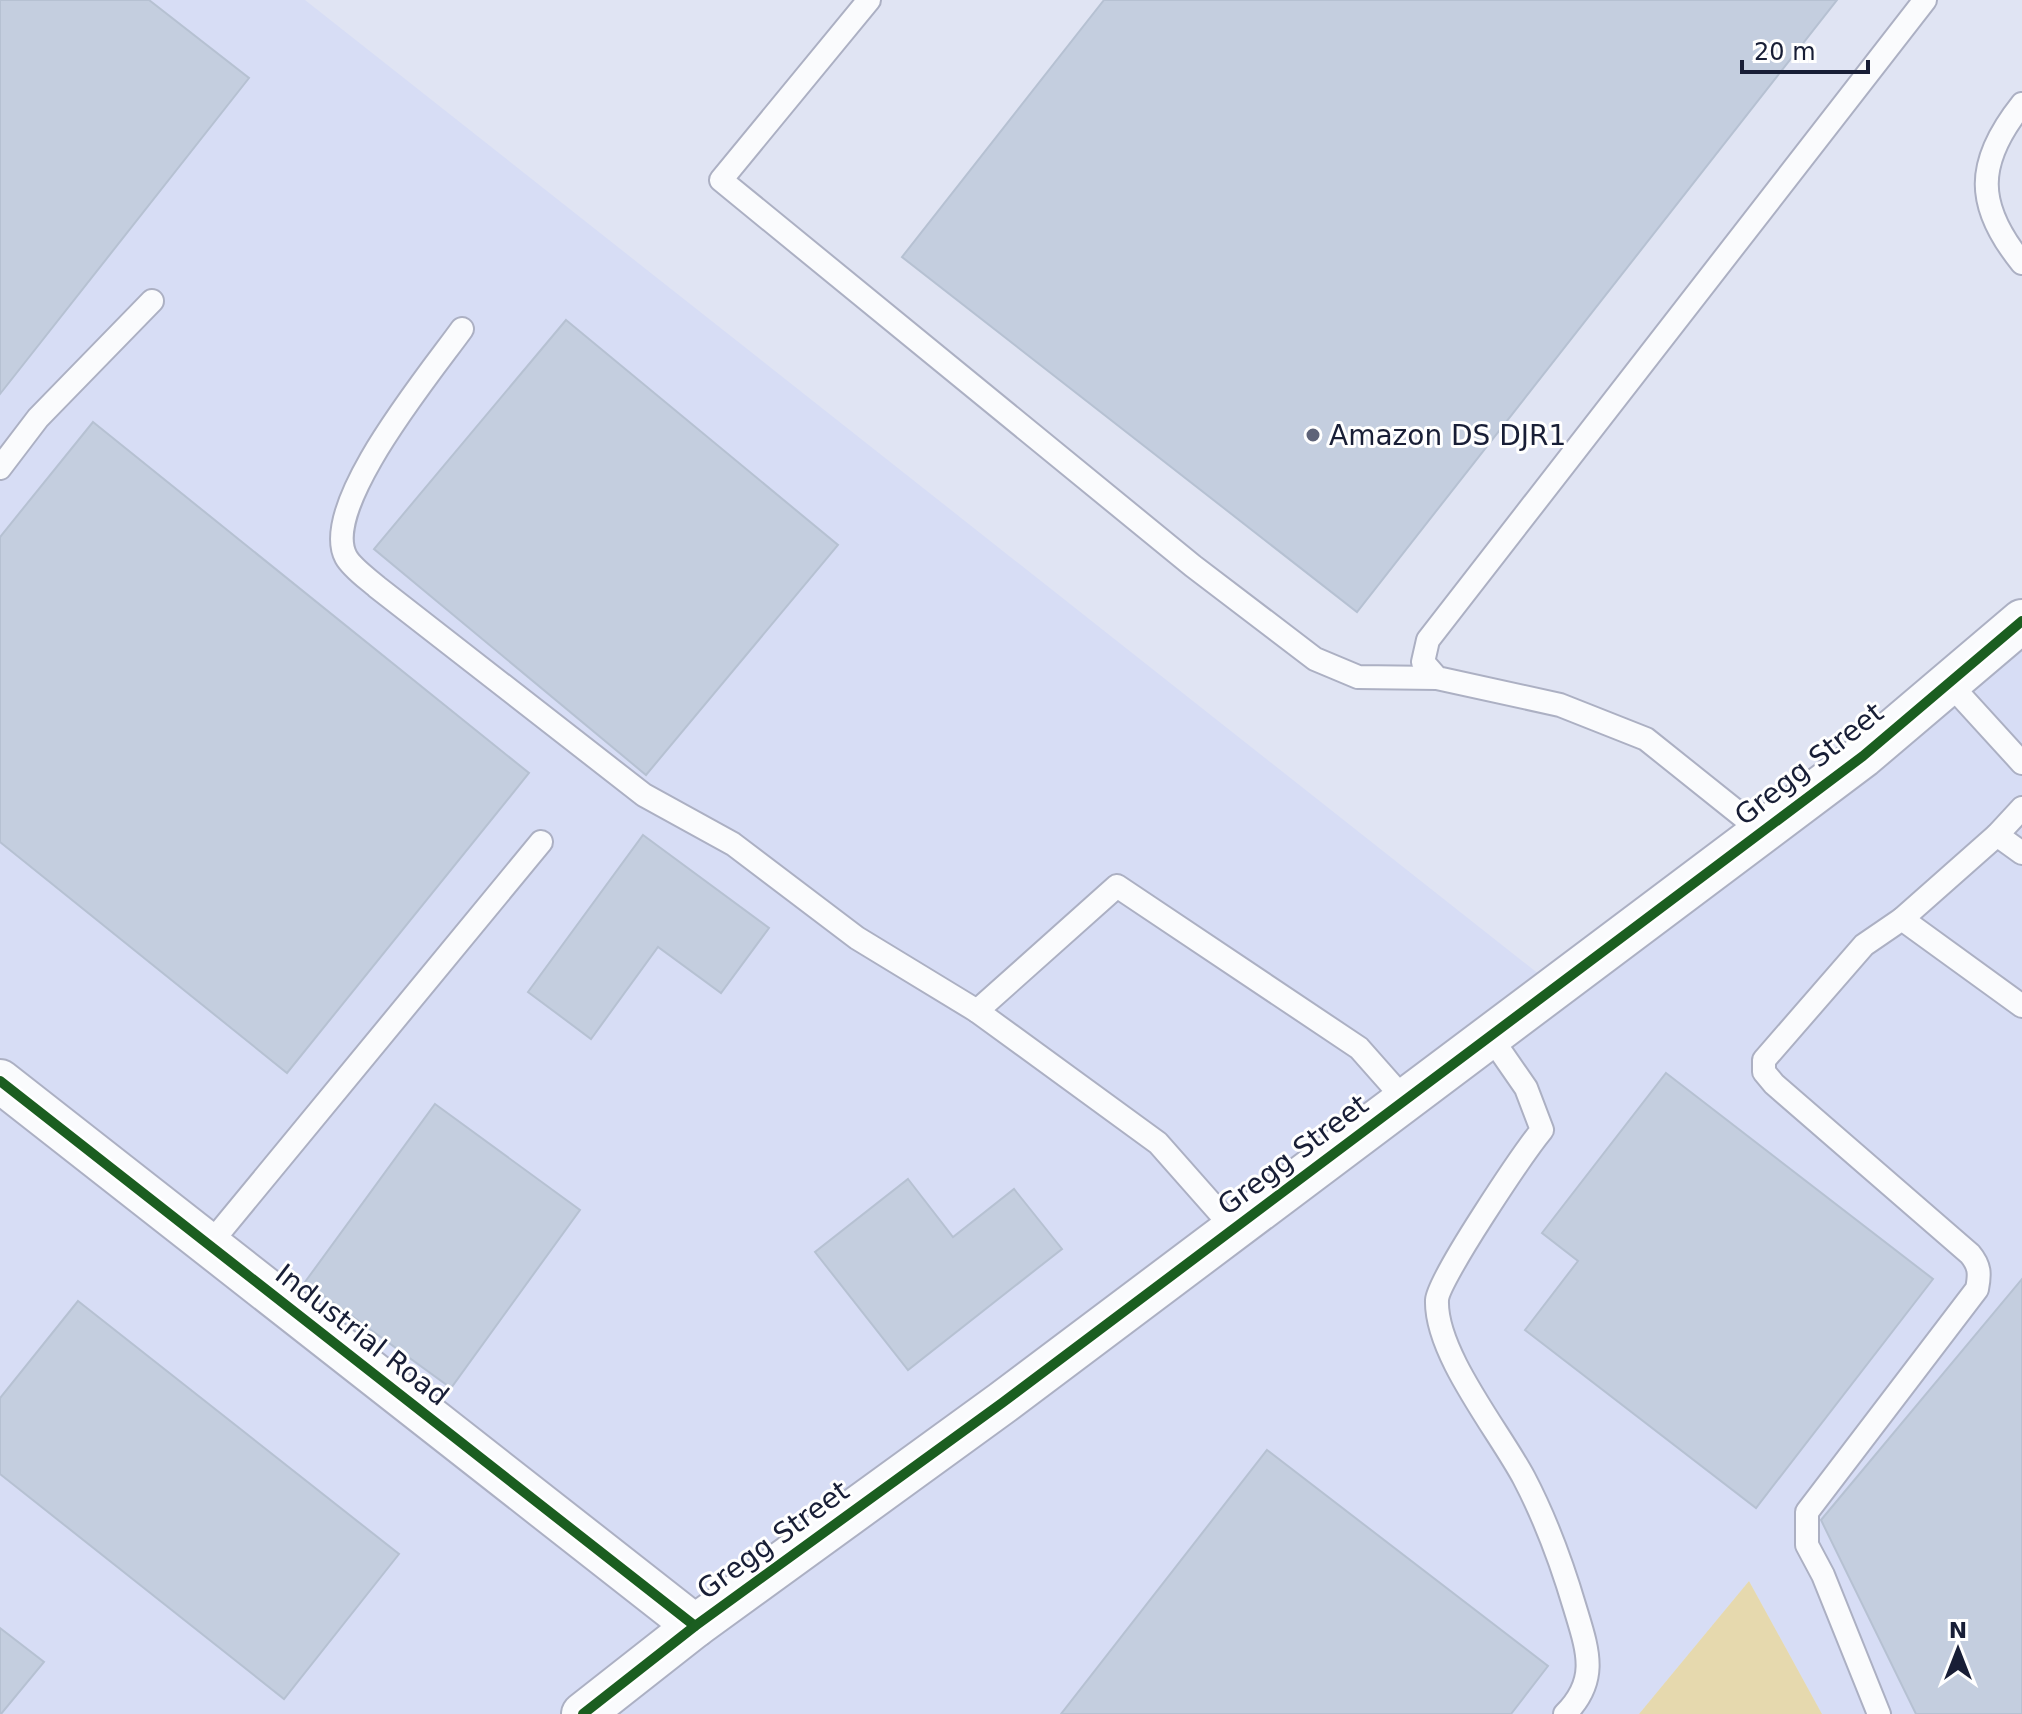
<svg xmlns="http://www.w3.org/2000/svg" width="2022" height="1714" font-family="'DejaVu Sans',sans-serif">
	<style>
		.built { fill: #d7ddf5 }
		.green { fill: #e6d9ae }
		.building { fill: #c4cedf; stroke: #b6c1d2; stroke-width: 2 }
		.lines { fill: none; stroke-linecap: round; stroke-linejoin: round }
		.service-casing { stroke: #acb0c3; stroke-width: 26 }
		.minor-casing { stroke: #acb0c3; stroke-width: 46 }
		.service { stroke: #fafbfd; stroke-width: 22 }
		.minor { stroke: #fafbfd; stroke-width: 42 }
		.cycleway-casing { stroke: #fff; stroke-width: 15 }
		.cycleway { stroke: #1b5e20; stroke-width: 10 }
		.poi-dot { fill: #5e6378; stroke: #fff; stroke-width: 3 }
		.labels { text-anchor: middle; dominant-baseline: central; stroke-width: 6; stroke-linejoin: round; paint-order: stroke }
		.poi-label { font-size: 28px; fill: #181e36; stroke: #fff; text-anchor: start }
		.street-label { font-size: 28px; fill: #181e36; stroke: #fff }
	</style>
	<rect width="100%" height="100%" fill="#e0e4f3"/>
	<!-- built -->
	<polygon class="built" points="0,0 305,0 1540,975 2022,613 2022,1714 1822,1714 1749,1581 1639,1714 0,1714"/>
	<!-- green -->
	<polygon class="green" points="1749,1581 1822,1714 1639,1714"/>
	<!-- building -->
	<g class="building">
		<polygon points="0,0 149,0 249,78 0,394"/>
		<polygon points="1104,0 1837,0 1357,612 902,257"/>
		<polygon points="566,320 838,545 646,775 374,549"/>
		<polygon points="93,422 529,773 287,1073 0,842 0,537"/>
		<polygon points="643,835 769,928 721,993 658,947 591,1039 528,992"/>
		<polygon points="1666,1073 1933,1279 1756,1508 1525,1330 1578,1261 1542,1233"/>
		<polygon points="435,1104 580,1210 451,1388 305,1282"/>
		<polygon points="908,1179 953,1237 1014,1189 1062,1249 908,1370 815,1252"/>
		<polygon points="2022,1279 2022,1714 1916,1714 1821,1520"/>
		<polygon points="78,1301 399,1554 284,1699 0,1474 0,1398"/>
		<polygon points="1267,1450 1548,1666 1511,1714 1061,1714"/>
		<polygon points="0,1628 44,1662 1,1714 0,1714"/>
	</g>
	<g class="lines">
		<defs>
			<g id="service">
				<polyline points="869,0 721,180 1193,566 1315,659 1358,677 1437,678"/>
				<path d="M2022,104c-47,59 -47,101 0,159"/>
				<path d="M462,329c-30,42 -143,178 -116,228 6,11 22,22 31,30l267,208 89,49 124,94 120,73"/>
				<polyline points="0,468 38,418 152,301"/>
				<polyline points="1949,683 2022,763"/>
				<polyline points="1761,831 1646,739 1560,705 1437,678 1423,662 1428,640 1925,0"/>
				<polyline points="1997,835 2022,853"/>
				<polyline points="1902,919 1997,835 2022,808"/>
				<path d="M1490,1036l36,52 16,42c-18,22 -104,149 -105,170 -2,53 62,131 87,178 22,42 38,86 51,130 13,43 24,72 -10,106"/>
				<polyline points="1234,1229 1158,1143 977,1011 1117,886 1359,1048 1405,1100"/>
				<polyline points="209,1245 541,842"/>
				<path d="M1879,1714l-56,-139 -16,-30v-33l170,-223c3,-15 3,-23 -7,-35l-196,-170 -10,-12v-12l100,-115 38,-26 120,87"/>
			</g>
			<g id="minor">
				<polyline points="0,1081 695,1626"/>
				<polyline points="583,1714 695,1626 1002,1403 1863,756 2022,621"/>
			</g>
		</defs>
		<!-- service casing -->
		<use href="#service" class="service-casing"/>
		<!-- minor casing -->
		<use href="#minor" class="minor-casing"/>
		<!-- service -->
		<use href="#service" class="service"/>
		<!-- minor -->
		<use href="#minor" class="minor"/>
		<defs>
			<g id="cycleway">
				<polyline points="0,1081 695,1626"/>
				<polyline points="583,1714 695,1626 1002,1403 1863,756 2022,621"/>
			</g>
		</defs>
		<!-- cycleway casing -->
		<use href="#cycleway" class="cycleway-casing"/>
		<!-- cycleway -->
		<use href="#cycleway" class="cycleway"/>
	</g>
	<!-- markers -->
	<circle class="poi-dot" cx="1313" cy="435" r="8"/>
	<g class="labels">
		<!-- poi labels -->
		<g class="poi-label">
			<text x="1329" y="435">Amazon DS DJR1</text>
		</g>
		<!-- street labels -->
		<g class="street-label">
			<text transform="translate(1809 764) rotate(-38)">Gregg Street</text>
			<text transform="translate(1293 1155) rotate(-37)">Gregg Street</text>
			<text transform="translate(362 1335) rotate(38)">Industrial Road</text>
			<text transform="translate(773 1540) rotate(-36)">Gregg Street</text>
		</g>
	</g>
	<!-- north arrow -->
	<g transform="translate(1958 1650)" stroke="#ffffff" stroke-width="6" paint-order="stroke">
	<path d="M0-6L14 30L0 20L-14 30Z" fill="#181e36"/>
	<text y="-12" font-size="22" font-weight="bold" text-anchor="middle" fill="#181e36">N</text>
	</g>
	<!-- scale -->
	<path d="M1742 60v12h126v-12" fill="none" stroke="#181e36" stroke-width="4"/>
	<text x="1754" y="60" font-size="24" fill="#181e36" stroke="#ffffff" stroke-width="6" paint-order="stroke">20 m</text>
</svg>
